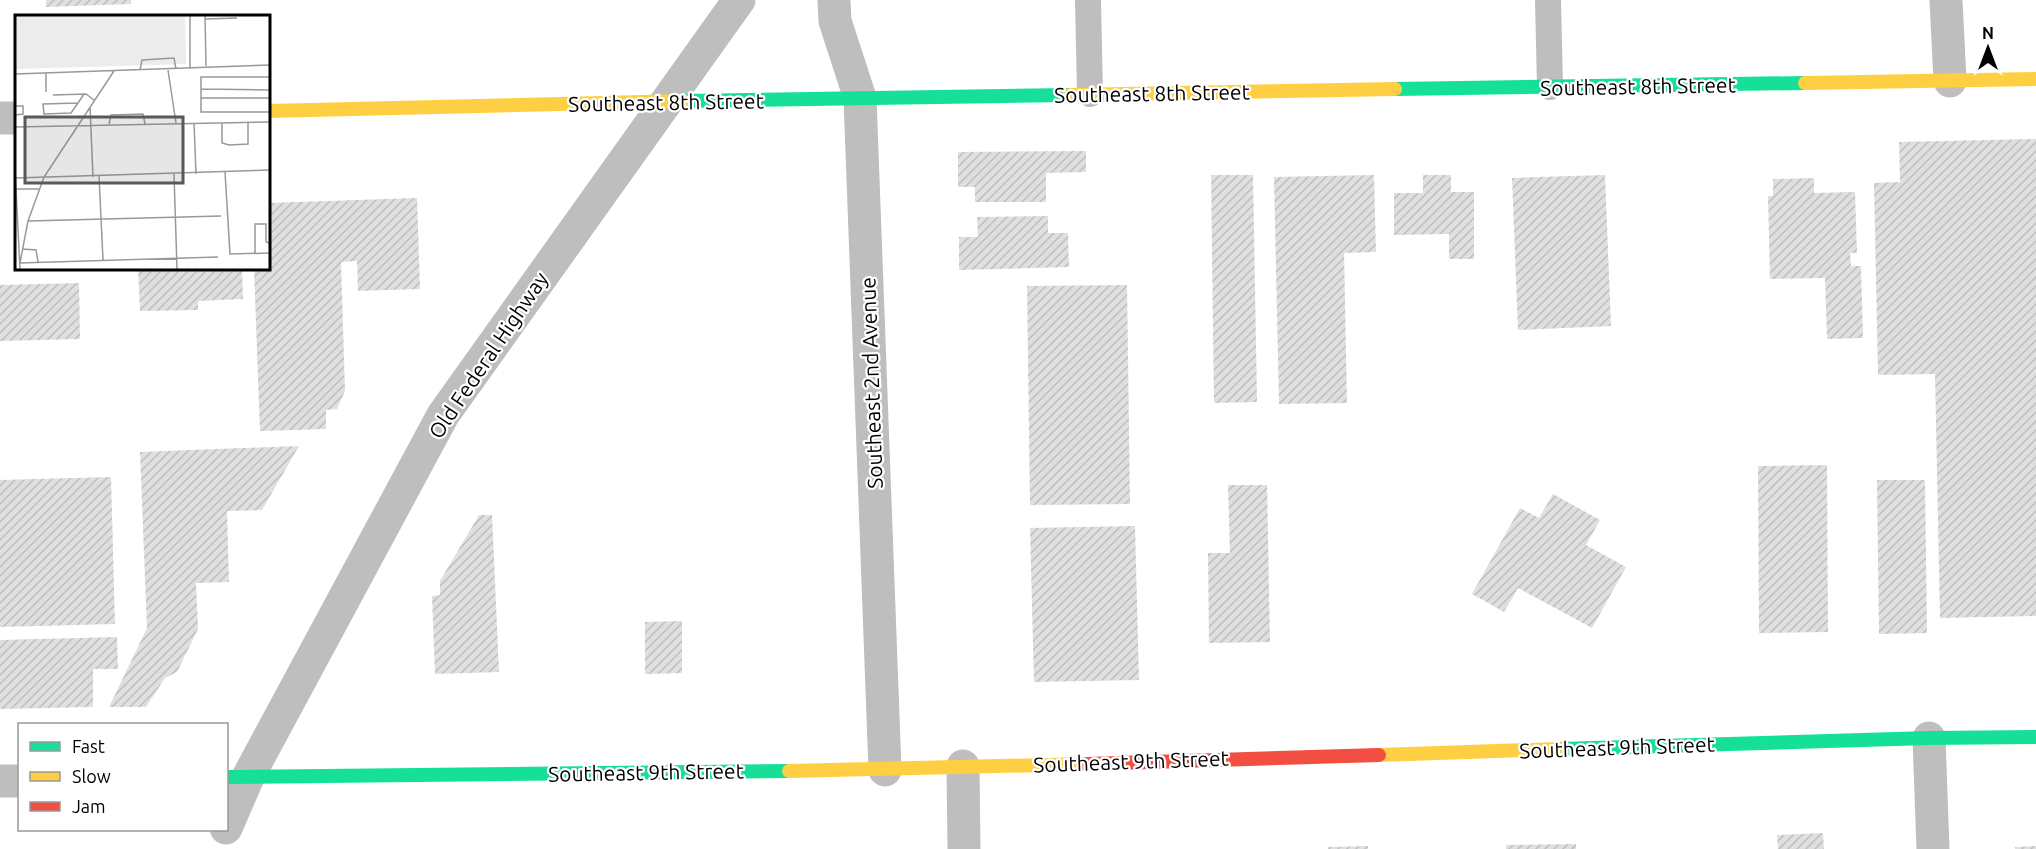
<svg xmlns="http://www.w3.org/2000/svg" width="2036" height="849" font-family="Ubuntu,sans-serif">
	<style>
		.building { fill: url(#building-hatch) }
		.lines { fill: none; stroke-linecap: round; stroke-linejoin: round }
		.lane { stroke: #bebebe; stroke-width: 26 }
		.street { stroke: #bebebe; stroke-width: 33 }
		.fast { stroke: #16e098; stroke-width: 14 }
		.slow { stroke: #ffcf43; stroke-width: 14 }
		.jam { stroke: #f24e42; stroke-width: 14 }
		.labels { text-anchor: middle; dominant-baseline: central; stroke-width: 4.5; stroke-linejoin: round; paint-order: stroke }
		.street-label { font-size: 21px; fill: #000; stroke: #fff }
		.inset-road { fill: none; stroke: #999; stroke-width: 1.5 }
		.view { fill: #595959; fill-opacity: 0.15; stroke: #595959; stroke-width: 3 }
		.inset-edge { fill: none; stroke: #000; stroke-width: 3 }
	</style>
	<defs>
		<pattern id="building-hatch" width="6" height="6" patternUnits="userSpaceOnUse" patternTransform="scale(1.5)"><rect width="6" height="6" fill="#dfdfdf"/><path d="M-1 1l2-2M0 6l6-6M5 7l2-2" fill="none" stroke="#bebebe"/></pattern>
	</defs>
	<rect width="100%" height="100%" fill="#fff"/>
	<!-- building -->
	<g class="building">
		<polygon points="46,0 131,0 131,4 46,7"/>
		<polygon points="2036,139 2036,616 1940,618 1935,374 1878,375 1874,183 1900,182 1899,142"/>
		<polygon points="1086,151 1086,172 1046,173 1046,202 975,202 975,187 958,187 958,152"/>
		<polygon points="1211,175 1253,175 1257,402 1214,403"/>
		<polygon points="1374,175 1376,252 1344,253 1347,403 1279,404 1274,177"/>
		<polygon points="1423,175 1451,175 1451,192 1474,192 1474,259 1449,259 1449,234 1394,235 1394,193 1423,193"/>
		<polygon points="1605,175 1611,326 1518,330 1512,178"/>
		<polygon points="1814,178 1814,193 1855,192 1857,253 1850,253 1851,266 1861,266 1863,338 1827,339 1825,278 1770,279 1768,196 1773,196 1773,179"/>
		<polygon points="417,198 420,289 358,291 357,261 341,262 345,391 337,409 326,410 326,429 260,431 254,268 268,268 268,203"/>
		<polygon points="1048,216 1048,233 1068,233 1069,267 959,270 959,237 978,237 977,217"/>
		<polygon points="138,268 242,268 243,299 198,301 198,310 140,311"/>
		<polygon points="79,283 80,339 0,341 0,285"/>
		<polygon points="1127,285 1130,504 1030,505 1027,286"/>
		<polygon points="299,446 262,510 227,511 229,582 196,583 198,629 177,672 165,678 146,707 109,707 147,628 140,452"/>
		<polygon points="1827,465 1828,632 1759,633 1758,466"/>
		<polygon points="111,477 115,624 0,627 0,480"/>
		<polygon points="1877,480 1925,480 1927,633 1879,634"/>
		<polygon points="1228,485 1267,485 1270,642 1209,643 1208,553 1230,553"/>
		<polygon points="1553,494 1600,520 1586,545 1626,567 1592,628 1518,588 1504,612 1472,594 1520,508 1539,518"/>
		<polygon points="479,515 492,515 499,672 435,674 432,596 440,595 440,581"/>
		<polygon points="1135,526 1139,680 1034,682 1030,528"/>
		<polygon points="682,621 682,673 645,674 645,622"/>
		<polygon points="117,637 118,669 93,669 93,707 0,709 0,640"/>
		<polygon points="1823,833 1824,849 1778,849 1777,835"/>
		<polygon points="1576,844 1576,849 1506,849 1506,845"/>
		<polygon points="1368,846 1368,849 1328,849 1328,847"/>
		<polygon points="2036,846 2036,849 2015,849 2015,847"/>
	</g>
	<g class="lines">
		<!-- lane -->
		<g class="lane">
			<polyline points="1088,0 1090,94"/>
			<polyline points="1548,0 1550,87"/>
		</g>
		<!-- street -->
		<g class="street">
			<polyline points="834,0 835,21 860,98 885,770"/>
			<polyline points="1946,0 1950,81"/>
			<polyline points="0,118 16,118"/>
			<polyline points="1929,738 1933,849"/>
			<polyline points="963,766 964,849"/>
			<polyline points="0,781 20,781"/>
			<polyline points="226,828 248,777 443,415 739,0"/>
		</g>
		<!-- fast -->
		<g class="fast">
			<polyline points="1395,89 1805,83"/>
			<polyline points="683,101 1070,95"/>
			<polyline points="1559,749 1929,738 2036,737"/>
			<polyline points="226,777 789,771"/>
		</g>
		<!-- slow -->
		<g class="slow">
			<polyline points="1805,83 2036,79"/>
			<polyline points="1070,95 1395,89"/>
			<polyline points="268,111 683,101"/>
			<polyline points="1379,755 1559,749"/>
			<polyline points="789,771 1087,764"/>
		</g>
		<!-- jam -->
		<polyline class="jam" points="1087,764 1379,755"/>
	</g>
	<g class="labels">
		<!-- street labels -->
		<g class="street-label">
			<text transform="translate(1638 86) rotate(-1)">Southeast 8th Street</text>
			<text transform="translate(1152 93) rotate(-1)">Southeast 8th Street</text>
			<text transform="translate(666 102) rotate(-1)">Southeast 8th Street</text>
			<text transform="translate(488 355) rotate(-56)">Old Federal Highway</text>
			<text transform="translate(871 383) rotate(-92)">Southeast 2nd Avenue</text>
			<text transform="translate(1617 747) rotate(-2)">Southeast 9th Street</text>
			<text transform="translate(1131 761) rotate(-2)">Southeast 9th Street</text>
			<text transform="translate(646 772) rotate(-1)">Southeast 9th Street</text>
		</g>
	</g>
	<!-- overview -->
	<g transform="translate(15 15)">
		<rect width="255" height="255" fill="#fff"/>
		<path d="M0,1h170l1,48 -170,5z" fill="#ececec"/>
		<path d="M57,1h31l1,20 -31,1zM156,1l6,2 6,10 -5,19 -20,-12zM105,3l25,16 -18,27 -14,-19zM53 42a8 8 0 1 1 16 0a8 8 0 1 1-16 0Z" fill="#ececec"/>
		<path class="inset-road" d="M175,1v53M190,1l1,50M190,4l32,-1M125,55l2,-10 32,-2 2,11M153,55l8,53M99,56l-70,106 -16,44 -8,42 198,-6M31,58v19M0,59l255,-9M255,62h-69v35h69M186,74l69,1M38,80l33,-1 8,6M186,83h69M63,88l-35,1 1,10 27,-1 7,-10 6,-9M0,91h8v8l-8,1M75,92l3,70M179,108l2,51M207,108v20l7,2 19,-1v-22M94,109l2,-9 32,-1 2,10M0,112l255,-5M0,155l5,99M210,157l5,82 40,-1M159,159l3,95M84,161l4,84M0,163l255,-8M1,174h23M13,206l193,-5M8,234l13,1 2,12M240,238v-29h11v18l4,1"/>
		<path class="view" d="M10,102h158v66h-158z"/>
		<rect width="255" height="255" class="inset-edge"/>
	</g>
	<!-- legend -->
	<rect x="18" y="723" width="210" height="108" fill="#ffffff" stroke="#999999" stroke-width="1.5"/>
	<rect x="30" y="742" width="30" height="9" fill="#16e098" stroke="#999999" stroke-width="1.5"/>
	<text x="72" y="753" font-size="18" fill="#000000">Fast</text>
	<rect x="30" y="772" width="30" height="9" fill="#ffcf43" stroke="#999999" stroke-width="1.5"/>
	<text x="72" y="783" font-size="18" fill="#000000">Slow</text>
	<rect x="30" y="802" width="30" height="9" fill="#f24e42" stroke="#999999" stroke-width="1.5"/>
	<text x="72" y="813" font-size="18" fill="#000000">Jam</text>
	<!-- north arrow -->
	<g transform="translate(1988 48)" stroke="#ffffff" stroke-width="4.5" paint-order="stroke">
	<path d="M0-4.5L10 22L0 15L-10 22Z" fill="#000000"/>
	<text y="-9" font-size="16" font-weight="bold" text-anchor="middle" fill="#000000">N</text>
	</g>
</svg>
